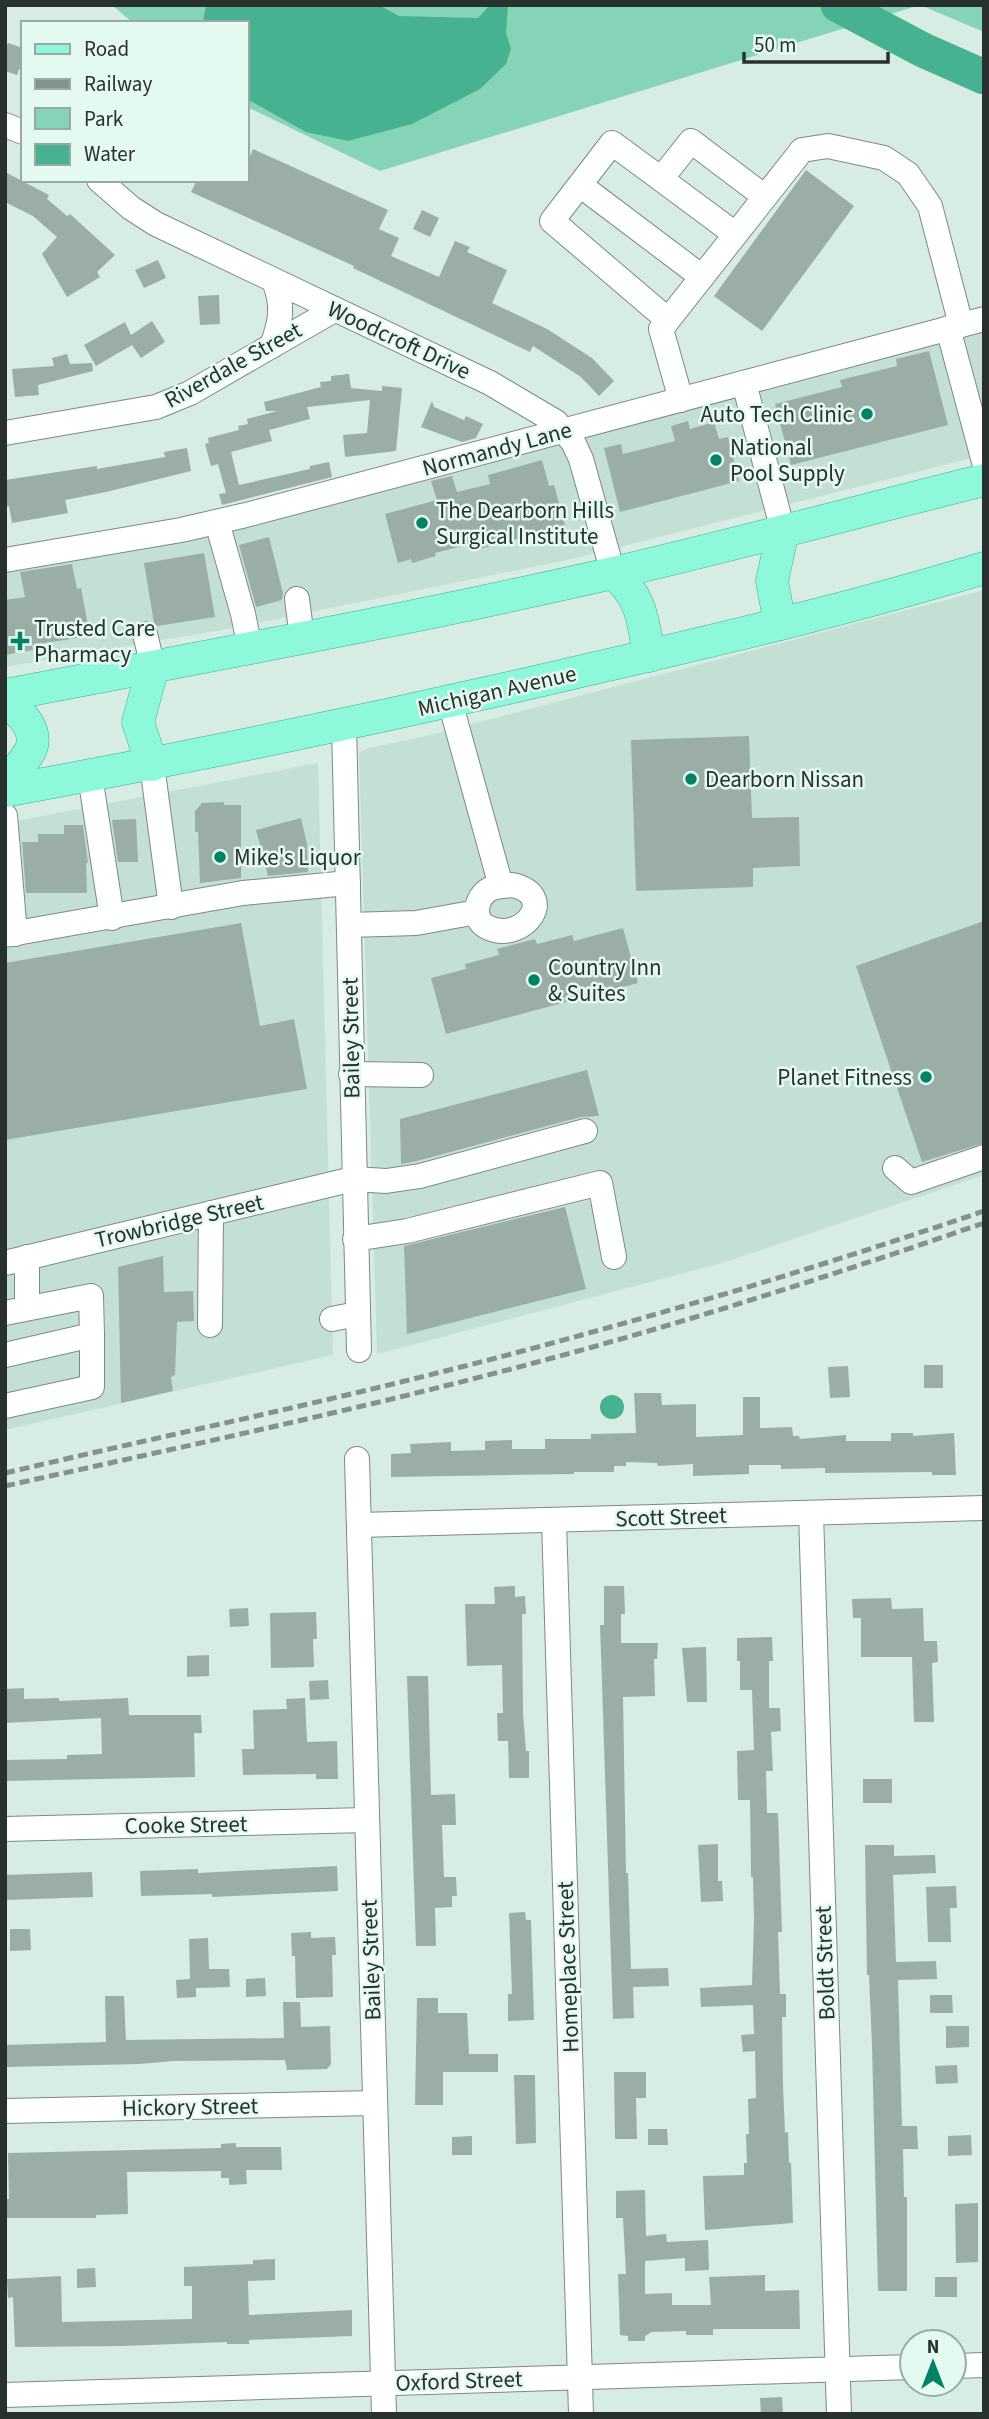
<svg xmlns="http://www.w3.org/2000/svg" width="989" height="2419" font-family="'Source Sans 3',sans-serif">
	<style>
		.built { fill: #c4e0d5 }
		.green { fill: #85d4b8 }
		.water { fill: #47b291 }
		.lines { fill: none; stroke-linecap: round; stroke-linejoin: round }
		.river { stroke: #47b291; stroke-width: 35 }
		.building { fill: #9aaea6 }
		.minor-casing { stroke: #798c84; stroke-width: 26 }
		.major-casing { stroke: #3aaf8e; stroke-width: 33 }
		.minor { stroke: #fff; stroke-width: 24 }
		.major { stroke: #8ef8da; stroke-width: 32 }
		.rail { stroke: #83928d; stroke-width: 5; stroke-dasharray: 10 5; stroke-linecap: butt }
		.poi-dot { fill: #008264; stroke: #e4faf1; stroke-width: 2.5 }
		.labels { text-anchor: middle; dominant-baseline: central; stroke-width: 5; stroke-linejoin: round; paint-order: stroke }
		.street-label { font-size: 23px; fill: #29312e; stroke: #e4faf1 }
		.poi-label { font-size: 23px; fill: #29312e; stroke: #e4faf1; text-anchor: start }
	</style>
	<rect width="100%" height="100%" fill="#d7ece4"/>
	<!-- built -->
	<g class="built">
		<polygon points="984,310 984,455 572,559 222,630 5,667 5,550 216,515"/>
		<polygon points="984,590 984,1175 722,1263 377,1354 359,753 369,748 426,736"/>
		<polygon points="318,763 333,1355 5,1430 5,823"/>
	</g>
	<!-- green -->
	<polygon class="green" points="112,5 984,5 984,32 920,5 380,171 247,107 247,23 133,23"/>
	<!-- water -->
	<g class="water">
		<polygon points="206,5 379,5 399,16 478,18 490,5 508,5 506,33 511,49 506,64 480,89 412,124 348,141 306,132 247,99 247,23 203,23"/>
		<circle cx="612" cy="1407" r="12"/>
	</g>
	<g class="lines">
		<!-- river -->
		<polyline class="river" points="838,5 923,50 984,77"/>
	</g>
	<!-- building -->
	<g class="building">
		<polygon points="8,43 23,48 23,71 19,69 17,75 5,71 5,51"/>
		<polygon points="253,149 388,210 379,229 399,238 391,256 439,277 455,241 470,247 467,252 507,270 492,303 547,329 592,358 614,381 599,396 581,377 533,346 530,352 513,344 353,268 354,266 191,192 197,180 247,180 247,164"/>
		<polygon points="806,170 854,206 762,331 714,296"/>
		<polygon points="5,172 49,195 47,199 67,216 70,214 115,255 97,272 100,277 67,297 42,254 57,237 33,216 5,202"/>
		<polygon points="422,210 439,218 430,237 413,229"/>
		<polygon points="158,260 166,278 144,288 135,270"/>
		<polygon points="219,295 220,324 200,325 198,296"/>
		<polygon points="152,321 165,342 141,358 132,345 96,366 84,345 125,322 131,335"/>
		<polygon points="929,351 948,425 791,465 775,404 842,387 840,380 897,366 896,359"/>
		<polygon points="67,354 70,364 92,363 93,371 38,385 39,395 15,397 12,369 54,366 52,358"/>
		<polygon points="349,374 351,388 382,391 382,386 402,388 396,451 345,457 343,435 367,433 370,400 307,407 310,419 269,430 272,441 231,452 239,485 310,469 310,466 329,462 332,477 222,505 219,494 226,493 218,464 211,466 205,444 209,443 208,438 239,430 238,426 248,424 247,419 277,411 266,411 264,402 321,387 320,382 331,381 331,376"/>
		<polygon points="432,401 434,407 464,420 466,416 483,424 476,438 462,442 421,427"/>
		<polygon points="688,421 690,429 714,422 719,439 728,437 739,481 620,512 604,448 621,444 623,454 675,441 671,426"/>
		<polygon points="187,448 191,471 106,492 65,500 68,513 12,523 9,506 5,507 5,480 97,466 97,469 165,457 164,452"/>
		<polygon points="542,460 549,486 554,485 565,526 472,551 470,544 435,553 436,556 412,563 411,559 398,563 385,514 437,500 431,481 452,476 457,492 490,484 488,475"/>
		<polygon points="269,537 283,593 282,600 256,607 239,545"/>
		<polygon points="204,553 215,617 157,626 154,623 144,563"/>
		<polygon points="72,564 77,589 81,588 90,636 32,645 33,650 5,655 5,600 25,597 20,572"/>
		<polygon points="749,736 752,818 799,817 800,866 753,868 753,887 636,891 631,740"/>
		<polygon points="224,802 224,805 241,805 241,878 200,883 198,832 195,832 195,811 202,803"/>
		<polygon points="301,818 307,844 308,872 268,876 256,830"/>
		<polygon points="136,819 138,862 118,862 112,820"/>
		<polygon points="64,825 83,825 88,863 86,863 87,893 26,893 22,842 38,842 38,834 64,834"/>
		<polygon points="984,921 984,1143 922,1162 856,966"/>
		<polygon points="241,923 260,1026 294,1019 307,1089 5,1140 5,963"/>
		<polygon points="623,928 638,983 446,1034 431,978 466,969 465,964 499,955 497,949 535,939 537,944 572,935 574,941"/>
		<polygon points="587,1070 599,1116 581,1117 417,1161 401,1164 400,1119"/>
		<polygon points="565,1207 586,1289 407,1334 404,1246"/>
		<polygon points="163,1256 164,1292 193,1291 194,1321 177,1322 175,1375 171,1377 173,1391 121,1403 118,1267"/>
		<rect x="924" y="1365" width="19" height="23"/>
		<polygon points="848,1366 850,1397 830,1398 828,1367"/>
		<polygon points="634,1393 661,1393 662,1405 696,1404 696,1437 743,1435 743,1397 760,1397 760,1428 792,1427 793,1436 799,1436 800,1439 846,1435 846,1441 891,1441 891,1433 913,1433 913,1436 954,1433 956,1475 932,1475 932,1472 825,1473 825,1468 781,1469 781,1465 749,1465 749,1474 693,1476 693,1464 658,1466 657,1463 626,1462 626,1466 614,1466 614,1472 574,1472 574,1474 391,1477 391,1454 411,1453 410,1444 451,1442 451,1451 485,1450 485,1441 512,1440 512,1449 545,1449 545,1439 591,1439 591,1434 636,1433"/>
		<polygon points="515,1586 515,1597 525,1596 526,1614 522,1614 523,1713 526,1751 529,1751 529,1778 509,1778 508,1741 498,1741 497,1713 503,1713 502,1665 467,1666 465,1604 495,1604 494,1587"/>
		<polygon points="604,1586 624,1586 625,1614 621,1614 621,1643 658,1643 657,1659 654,1659 655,1696 623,1697 626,1873 628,1873 631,1969 668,1968 669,1986 633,1987 634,2018 613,2019 601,1653 600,1625 604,1625"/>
		<polygon points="891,1598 892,1609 923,1608 924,1641 937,1641 938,1662 932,1663 934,1722 914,1722 912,1657 861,1657 861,1618 853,1618 852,1599"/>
		<polygon points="248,1608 249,1626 230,1627 229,1609"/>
		<polygon points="316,1612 317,1639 313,1639 314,1667 271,1668 270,1613"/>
		<polygon points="772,1637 773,1661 769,1661 769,1708 780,1708 781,1731 771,1732 773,1771 766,1771 767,1813 778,1813 782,1932 778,1932 780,1994 786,1994 786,2017 782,2017 783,2086 785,2133 788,2132 789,2163 791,2163 793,2223 705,2230 703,2176 744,2175 744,2163 747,2163 746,2134 749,2134 748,2099 756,2098 755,2051 743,2052 741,2035 754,2034 753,2005 701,2007 700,1988 752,1985 754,1920 753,1877 751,1877 750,1800 738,1800 737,1751 754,1750 752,1690 740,1690 740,1661 737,1661 737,1638"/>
		<polygon points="706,1647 707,1702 687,1702 682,1648"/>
		<polygon points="209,1655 209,1676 187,1677 187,1656"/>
		<polygon points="407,1676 428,1676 431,1795 455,1794 456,1825 442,1825 444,1877 456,1877 457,1896 452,1896 452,1907 435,1908 436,1946 416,1946"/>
		<polygon points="328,1680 329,1699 310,1700 309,1681"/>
		<polygon points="24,1688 24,1699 59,1698 59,1701 128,1698 129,1715 201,1715 202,1733 194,1733 195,1777 5,1781 5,1760 67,1759 67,1755 102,1754 101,1718 5,1723 5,1689"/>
		<polygon points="305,1698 307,1742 337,1741 338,1779 316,1779 316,1774 243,1775 242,1749 254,1749 253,1710 287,1709 286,1699"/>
		<rect x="863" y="1779" width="29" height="24"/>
		<polygon points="718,1844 718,1881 722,1881 723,1901 701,1902 698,1845"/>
		<polygon points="865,1845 894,1845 894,1856 935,1855 936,1873 893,1875 896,1962 936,1961 937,1979 898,1980 902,2126 917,2126 918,2149 903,2149 904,2197 907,2197 907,2291 878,2291 872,2045 869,1975 867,1975"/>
		<polygon points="337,1866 338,1891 212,1897 212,1894 141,1896 140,1871 198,1869 198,1873"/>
		<polygon points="92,1872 93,1897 5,1900 5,1875"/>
		<polygon points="956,1886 957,1908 950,1908 951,1942 928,1942 926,1887"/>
		<polygon points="525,1912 526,1920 531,1920 534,2020 508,2021 508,1994 512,1994 509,1913"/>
		<polygon points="10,1929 30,1929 31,1950 10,1951"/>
		<polygon points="311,1932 311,1938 335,1937 336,1955 332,1955 333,1997 296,1998 295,1956 292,1956 291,1933"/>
		<polygon points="208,1938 209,1969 229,1969 230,1987 196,1988 196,1997 177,1998 176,1980 190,1979 189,1939"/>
		<polygon points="265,1978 266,1996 246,1997 246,1979"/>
		<polygon points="930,1995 952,1995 953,2013 930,2013"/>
		<polygon points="105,1996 124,1996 126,2040 284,2038 283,2002 300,2002 301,2027 330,2026 331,2064 327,2069 287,2070 285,2060 174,2061 139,2064 6,2067 5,2045 106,2042"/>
		<polygon points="417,1998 438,1998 438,2013 467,2013 469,2054 498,2054 498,2072 443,2072 443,2105 415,2105"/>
		<polygon points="946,2026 969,2026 969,2047 946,2048"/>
		<polygon points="957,2065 958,2083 936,2084 935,2066"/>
		<polygon points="614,2072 646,2072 646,2098 636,2098 637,2139 615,2139"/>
		<polygon points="514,2075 535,2075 536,2143 516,2144"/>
		<polygon points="648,2129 667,2129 668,2145 648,2145"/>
		<polygon points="971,2135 972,2155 948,2156 948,2136"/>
		<polygon points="472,2136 472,2155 452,2155 452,2137"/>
		<polygon points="236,2143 236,2147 281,2147 282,2170 246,2170 247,2184 229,2185 229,2178 221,2178 221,2171 127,2172 128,2214 96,2215 96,2218 6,2218 5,2199 9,2199 8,2153 221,2148 221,2144"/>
		<polygon points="645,2190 646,2236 666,2234 667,2242 708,2240 709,2270 685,2271 685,2258 645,2261 645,2294 672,2293 672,2305 711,2305 709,2277 765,2275 765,2291 799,2290 800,2329 713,2329 713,2335 686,2335 686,2331 652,2332 645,2336 645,2341 628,2341 628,2336 620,2335 618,2274 626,2274 623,2218 616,2218 616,2191"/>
		<polygon points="978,2203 978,2262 956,2263 955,2204"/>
		<polygon points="275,2259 275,2280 248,2281 249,2315 352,2310 352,2336 249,2340 249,2344 227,2344 227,2342 122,2346 15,2347 13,2297 8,2298 7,2279 61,2276 62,2322 192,2319 192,2286 184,2286 184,2267 253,2264 253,2260"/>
		<polygon points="95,2268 96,2287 77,2288 77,2269"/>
		<rect x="935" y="2277" width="22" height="20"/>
		<polygon points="782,2397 783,2414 761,2414 760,2398"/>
	</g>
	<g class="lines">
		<defs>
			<g id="minor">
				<polyline points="5,125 23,132"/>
				<polyline points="661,179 735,234"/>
				<polyline points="99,180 131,208 156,224 490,383 556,422 573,442 581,459 613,573"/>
				<polyline points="580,185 702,277"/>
				<polyline points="668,320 552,221 612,143 661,179 691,141 765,197"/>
				<polyline points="948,328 984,462"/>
				<path d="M272,346c9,-25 12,-40 2,-65"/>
				<polyline points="744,383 783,531"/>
				<polyline points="681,400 661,329 802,150 828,146 884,158 908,174 930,206 961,325"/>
				<polyline points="5,433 156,407 190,393 334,310"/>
				<polyline points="217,522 243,614 250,648"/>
				<polyline points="5,560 181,530 246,515 984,319"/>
				<polyline points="297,599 302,638"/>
				<polyline points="145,634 153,667"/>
				<polyline points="450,702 501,886"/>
				<polyline points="344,725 359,1350"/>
				<polyline points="152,765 171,907"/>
				<polyline points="90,776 112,918"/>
				<polyline points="5,816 15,934"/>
				<path d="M512,885c47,10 12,58 -23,43 -18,-7 -14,-31 1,-39 7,-3 15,-3 22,-4z"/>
				<polyline points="349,925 416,923 477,912"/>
				<polyline points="5,935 243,893 348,883"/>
				<polyline points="351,1074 421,1075"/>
				<polyline points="895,1168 911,1182 984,1157"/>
				<polyline points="355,1239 407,1231 600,1183 614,1257"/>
				<polyline points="27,1257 27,1308"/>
				<polyline points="5,1263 353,1179 386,1181 420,1176 585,1131"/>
				<polyline points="5,1313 91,1296 92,1335 5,1355"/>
				<polyline points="332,1319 357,1314"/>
				<polyline points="210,1325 211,1213"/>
				<polyline points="5,1406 92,1387 92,1335"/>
				<polyline points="357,1459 384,2414"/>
				<polyline points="811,1513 839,2414"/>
				<polyline points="554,1520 581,2414"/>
				<polyline points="359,1525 984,1508"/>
				<polyline points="5,1829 367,1820"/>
				<polyline points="5,2111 375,2103"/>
				<polyline points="954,2366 984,2365"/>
				<polyline points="5,2395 912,2367"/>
			</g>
			<g id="major">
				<path d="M613,573c29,23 30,48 36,83"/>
				<polyline points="780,624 772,581 783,531"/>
				<path d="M5,695c203,-39 407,-76 608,-122 124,-29 247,-62 371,-93"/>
				<path d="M5,704c16,6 33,27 26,45 -5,11 -19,26 -26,37"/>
				<polyline points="152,765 138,722 153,667"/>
				<path d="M5,791c198,-36 394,-77 590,-123 130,-30 261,-61 389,-100"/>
			</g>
		</defs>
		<!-- minor casing -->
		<use href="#minor" class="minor-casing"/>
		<!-- major casing -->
		<use href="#major" class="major-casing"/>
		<!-- minor -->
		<use href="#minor" class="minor"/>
		<!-- major -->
		<use href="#major" class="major"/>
		<!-- rail -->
		<g class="rail">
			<path d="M5,1473c132,-31 265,-59 396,-91 196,-48 393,-106 583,-171"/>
			<path d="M5,1486c181,-40 362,-78 540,-126 149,-40 294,-87 439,-137"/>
		</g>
	</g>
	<!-- markers -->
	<g class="poi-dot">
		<circle cx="867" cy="414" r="7"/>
		<circle cx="716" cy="460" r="7"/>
		<circle cx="422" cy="523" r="7"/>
		<path d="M16.5 630.5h7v7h7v7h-7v7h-7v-7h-7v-7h7z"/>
		<circle cx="691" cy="779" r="7"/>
		<circle cx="220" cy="857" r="7"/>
		<circle cx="534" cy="980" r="7"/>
		<circle cx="926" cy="1077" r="7"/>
	</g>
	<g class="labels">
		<!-- street labels -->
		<g class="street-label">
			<text transform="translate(399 340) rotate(25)">Woodcroft Drive</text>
			<text transform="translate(233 365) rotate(-29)">Riverdale Street</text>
			<text transform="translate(497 449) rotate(-15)">Normandy Lane</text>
			<text transform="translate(497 691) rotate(-13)">Michigan Avenue</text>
			<text transform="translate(351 1038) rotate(-91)">Bailey Street</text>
			<text transform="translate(179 1221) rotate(-13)">Trowbridge Street</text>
			<text transform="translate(671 1517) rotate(-2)">Scott Street</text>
			<text transform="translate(186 1825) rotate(-1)">Cooke Street</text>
			<text transform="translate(371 1960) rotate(-92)">Bailey Street</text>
			<text transform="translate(825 1963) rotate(-92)">Boldt Street</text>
			<text transform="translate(568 1967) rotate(-92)">Homeplace Street</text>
			<text transform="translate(190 2107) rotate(-1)">Hickory Street</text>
			<text transform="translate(459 2381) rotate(-2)">Oxford Street</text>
		</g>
		<!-- poi labels -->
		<g class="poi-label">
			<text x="853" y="414" text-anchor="end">Auto Tech Clinic</text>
			<text x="730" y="447">National<tspan x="730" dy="26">Pool Supply</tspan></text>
			<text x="436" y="510">The Dearborn Hills<tspan x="436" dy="26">Surgical Institute</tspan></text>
			<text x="34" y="628">Trusted Care<tspan x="34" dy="26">Pharmacy</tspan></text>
			<text x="705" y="779">Dearborn Nissan</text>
			<text x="234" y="857">Mike's Liquor</text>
			<text x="548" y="967">Country Inn<tspan x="548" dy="26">&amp; Suites</tspan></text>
			<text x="912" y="1077" text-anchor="end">Planet Fitness</text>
		</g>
	</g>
	<!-- border -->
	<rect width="989" height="2419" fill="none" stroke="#29312e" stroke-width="14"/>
	<!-- legend -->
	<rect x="21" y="21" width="228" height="161" fill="#e4faf1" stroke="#99aaa3" stroke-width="2"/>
	<rect x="35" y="44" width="35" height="10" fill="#8ef8da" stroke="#99aaa3" stroke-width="2"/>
	<text x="84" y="56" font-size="21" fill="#29312e">Road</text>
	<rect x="35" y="79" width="35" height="10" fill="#83928d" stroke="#99aaa3" stroke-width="2"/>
	<text x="84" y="91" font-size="21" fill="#29312e">Railway</text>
	<rect x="35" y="108" width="35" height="21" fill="#85d4b8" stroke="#99aaa3" stroke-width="2"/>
	<text x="84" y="126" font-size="21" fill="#29312e">Park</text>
	<rect x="35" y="144" width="35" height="21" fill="#47b291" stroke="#99aaa3" stroke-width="2"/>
	<text x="84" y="161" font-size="21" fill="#29312e">Water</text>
	<!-- north arrow -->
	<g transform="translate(933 2363)"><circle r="33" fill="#e4faf1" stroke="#99aaa3" stroke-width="2"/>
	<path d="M0-5L12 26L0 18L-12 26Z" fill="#008264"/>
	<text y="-10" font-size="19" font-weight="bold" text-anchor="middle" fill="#29312e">N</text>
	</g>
	<!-- scale -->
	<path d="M744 52v10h144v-10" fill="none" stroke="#29312e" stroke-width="3.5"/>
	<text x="754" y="52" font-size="21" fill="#29312e" stroke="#e4faf1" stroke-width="5" paint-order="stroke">50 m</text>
</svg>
